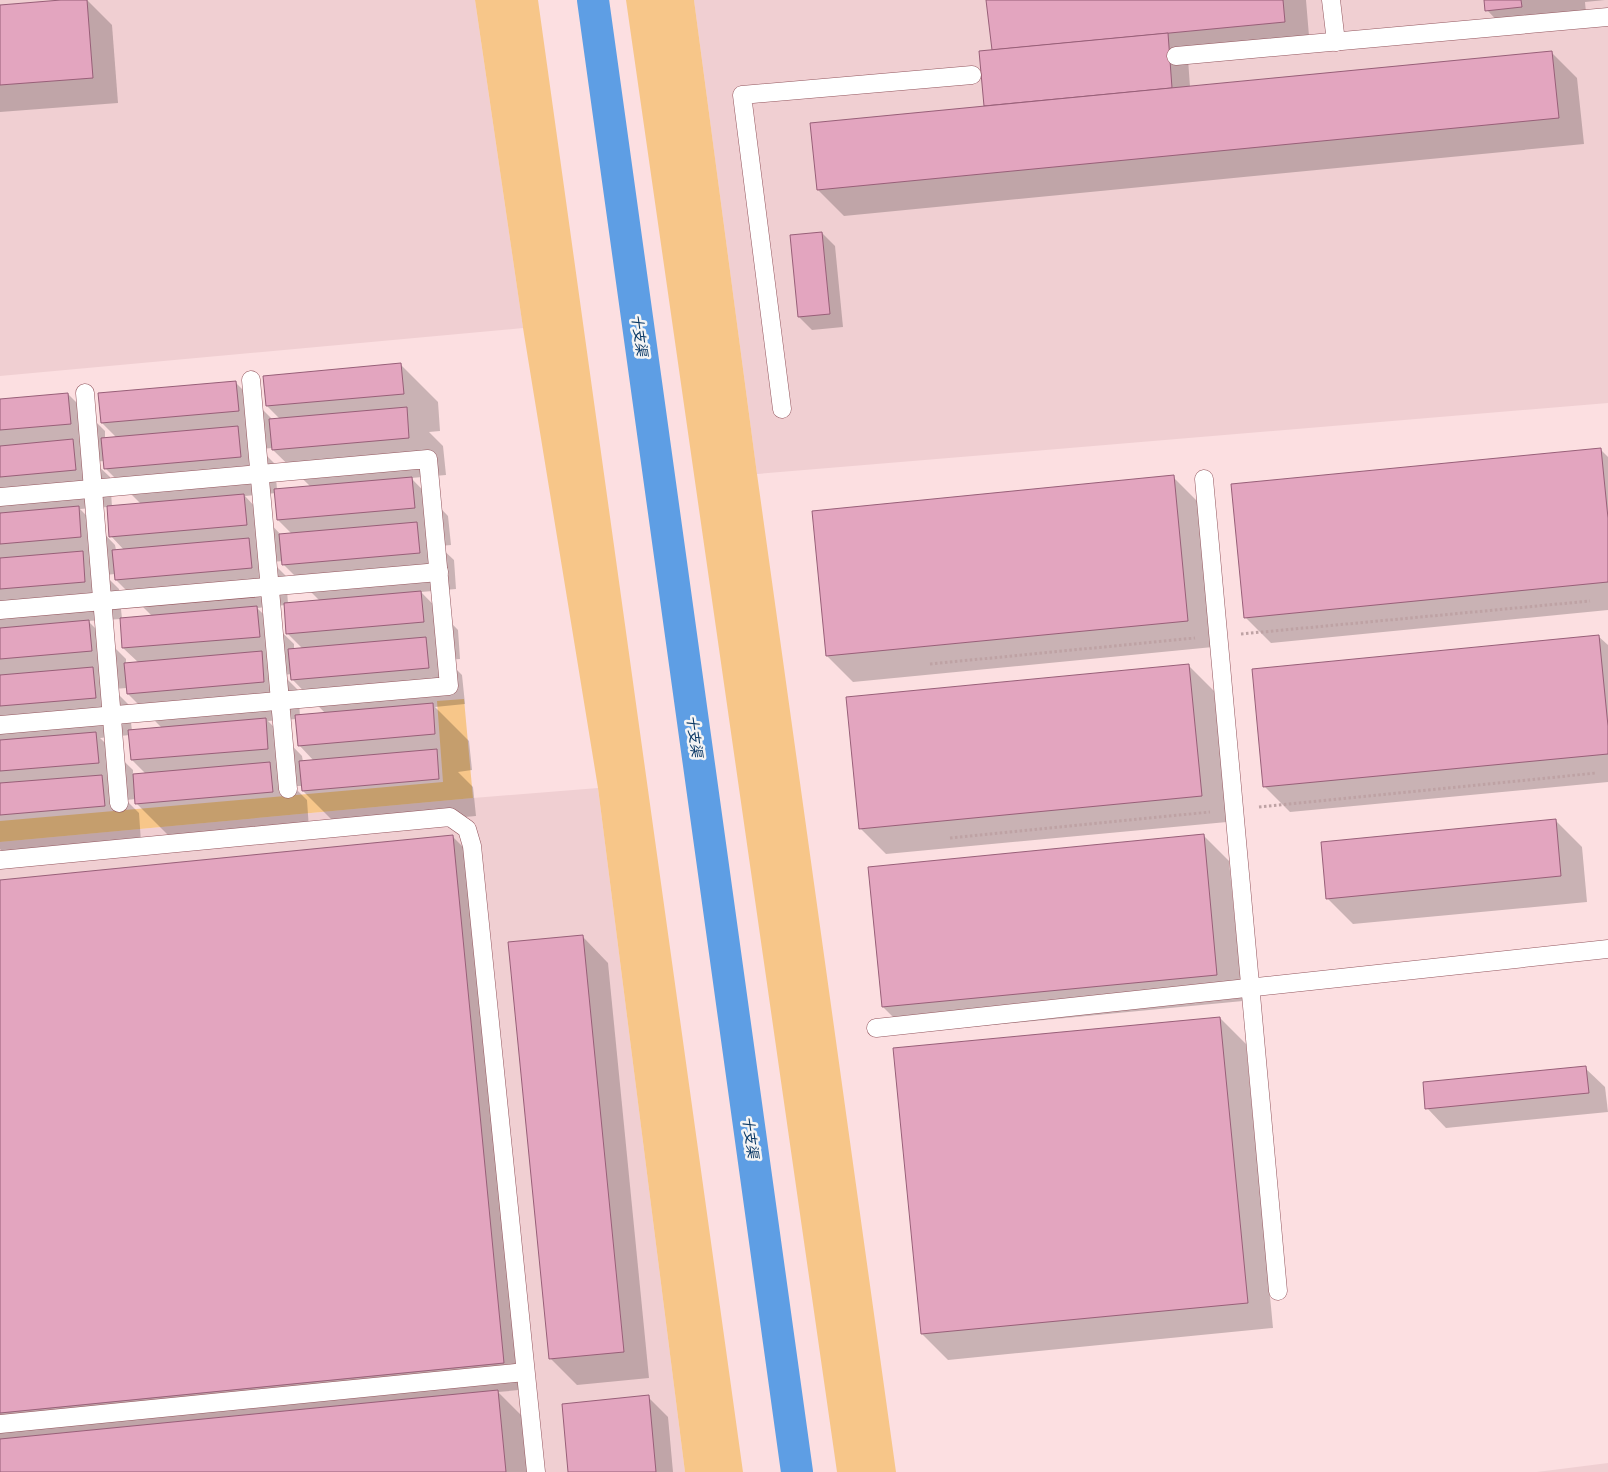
<svg xmlns="http://www.w3.org/2000/svg" width="1608" height="1472" font-family="'Open Sans','Noto Sans SC',sans-serif">
	<style>
		.built { fill: #f0cfd2 }
		.green { fill: #f7c689 }
		.shadow { fill: #0003; fill-rule: evenodd }
		.lines { fill: none; stroke-linecap: round; stroke-linejoin: round }
		.canal { stroke: #5e9ee4; stroke-width: 32 }
		.building { fill: #e3a5bf; stroke: #985f78 }
		.lane-casing { stroke: #93565e; stroke-width: 19 }
		.path { stroke: #bea2a4; stroke-width: 3; stroke-dasharray: 2.5 2.5; stroke-linecap: butt }
		.lane { stroke: #fff; stroke-width: 18 }
		.labels { text-anchor: middle; dominant-baseline: central; stroke-width: 5; stroke-linejoin: round; paint-order: stroke }
		.water-label { font-size: 14px; font-style: italic; fill: #0a3865; stroke: #f4f4f4 }
	</style>
	<rect width="100%" height="100%" fill="#fcdfe1"/>
	<!-- built -->
	<g class="built">
		<polygon points="0,0 475,0 523,328 0,376"/>
		<polygon points="694,0 1608,0 1608,403 757,474"/>
		<polygon points="598,788 685,1472 0,1472 0,842 473,798"/>
		<polygon points="1608,1463 1608,1472 1537,1472"/>
	</g>
	<!-- green -->
	<g class="green">
		<polygon points="475,0 538,0 743,1472 685,1472 598,788 523,328"/>
		<polygon points="626,0 694,0 757,474 896,1472 837,1472"/>
		<polygon points="464,699 473,798 0,842 0,821 443,782 437,701"/>
	</g>
	<!-- shadow -->
	<g class="shadow">
		<polygon points="87,0 112,25 118,103 0,112 0,6"/>
		<polygon points="988,0 1306,0 1310,48 1188,59 1190,87 1551,52 1577,78 1584,144 844,216 818,190 985,107 980,52 995,51"/>
		<polygon points="1486,0 1605,0 1585,2 1586,13 1506,30 1487,10"/>
		<polygon points="822,233 835,246 843,327 812,330 799,317"/>
		<path d="M401,365l37,37 2,29 -11,1 14,14 3,29 -35,3 37,38 3,29 -12,1 15,14 2,29 -35,3 37,38 2,29 -13,1 15,15 3,29 -30,3 34,34 3,29 -14,2 15,15 3,29 -136,12 -37,-37 -1,-5h-9l14,14 2,29 -135,12 -37,-37 -1,-5 -10,1 13,13 2,29 -136,12 -5,-5v-449l68,-6 37,37v8l12,-1 -15,-15 133,-41 37,37 9,1 -14,-14zM273,448v2l38,37 -34,3 -2,-26 -15,-15zM104,461l1,7 36,36 -29,3 -2,-30 -16,-15zM276,493l2,27 14,14 -11,1 -36,-39zM108,507l3,29 13,14h-8l-1,-5 -35,-36zM283,561v3l37,37 -32,3 -2,-28 -14,-14zM115,574l1,6 36,36 -30,3 -3,-30 -14,-14zM286,605l2,29 15,15 -9,1v-6l-37,-36zM121,619l2,29 16,15 -13,1v-5l-38,-38zM292,674v5l34,35 -26,2 -2,-26 -15,-15zM127,688l1,6 34,34 -30,3 -3,-26 -16,-16zM297,719l2,26 15,16 -11,1 -1,-6 -34,-35zM130,735l2,25 14,14 -13,1v-5l-33,-32z"/>
		<polygon points="1601,450 1608,457 1608,610 1271,643 1245,617"/>
		<polygon points="1173,477 1199,503 1213,647 853,682 827,656"/>
		<polygon points="1598,636 1608,645 1608,782 1290,812 1264,786"/>
		<polygon points="1188,665 1214,691 1227,822 886,854 860,828"/>
		<polygon points="1556,821 1582,847 1587,902 1353,924 1327,898"/>
		<polygon points="1203,835 1229,861 1243,1001 909,1033 883,1007 870,868"/>
		<polygon points="452,836 478,862 530,1389 498,1392 523,1417 529,1472 0,1472 0,881"/>
		<polygon points="583,937 608,963 649,1378 577,1385 551,1359"/>
		<polygon points="1220,1018 1246,1044 1273,1328 948,1360 922,1334"/>
		<polygon points="1585,1068 1605,1087 1608,1112 1446,1128 1427,1108"/>
		<polygon points="648,1397 668,1417 673,1472 569,1472"/>
	</g>
	<g class="lines">
		<!-- canal -->
		<polyline class="canal" points="593,0 797,1472"/>
	</g>
	<!-- building -->
	<g class="building">
		<polygon points="61,0 87,0 93,78 0,85 0,5"/>
		<polygon points="986,0 1283,0 1285,22 992,50"/>
		<polygon points="1484,0 1521,0 1522,7 1485,11"/>
		<polygon points="1168,33 1172,88 984,106 979,51"/>
		<polygon points="1552,51 1559,118 817,190 810,123"/>
		<polygon points="822,232 830,314 798,317 790,235"/>
		<polygon points="401,363 404,394 266,406 263,376"/>
		<polygon points="236,381 239,411 101,423 98,393"/>
		<polygon points="68,393 71,424 0,430 0,399"/>
		<polygon points="407,407 409,438 272,450 269,419"/>
		<polygon points="238,426 241,457 104,469 101,438"/>
		<polygon points="73,439 76,470 0,477 0,446"/>
		<polygon points="1601,448 1608,518 1608,582 1244,618 1231,484"/>
		<polygon points="1174,475 1188,621 826,656 812,511"/>
		<polygon points="412,477 415,508 277,520 274,489"/>
		<polygon points="244,494 247,525 109,537 107,506"/>
		<polygon points="79,506 81,537 0,544 0,513"/>
		<polygon points="417,522 420,553 282,565 279,534"/>
		<polygon points="249,538 252,568 115,580 112,550"/>
		<polygon points="83,551 85,582 0,589 0,558"/>
		<polygon points="421,591 424,622 286,634 284,603"/>
		<polygon points="257,606 260,637 122,648 120,618"/>
		<polygon points="89,620 92,651 0,659 0,628"/>
		<polygon points="1599,635 1608,726 1608,754 1263,787 1252,669"/>
		<polygon points="426,637 429,668 291,680 288,649"/>
		<polygon points="262,651 264,682 127,694 124,663"/>
		<polygon points="1189,664 1202,796 859,829 846,697"/>
		<polygon points="93,667 96,698 0,706 0,675"/>
		<polygon points="433,703 435,734 298,746 295,715"/>
		<polygon points="266,718 268,749 131,760 128,730"/>
		<polygon points="96,732 99,763 0,771 0,740"/>
		<polygon points="437,749 439,779 302,791 299,761"/>
		<polygon points="270,762 273,792 135,804 133,774"/>
		<polygon points="102,775 105,806 0,815 0,783"/>
		<polygon points="1556,819 1561,876 1326,899 1321,842"/>
		<polygon points="1204,834 1217,975 882,1007 868,867"/>
		<polygon points="453,835 504,1363 0,1413 0,880"/>
		<polygon points="583,935 624,1352 549,1359 508,942"/>
		<polygon points="1220,1017 1248,1303 921,1334 893,1048"/>
		<polygon points="1586,1066 1589,1093 1425,1109 1423,1082"/>
		<polygon points="498,1390 506,1472 0,1472 0,1439"/>
		<polygon points="649,1395 656,1472 568,1472 562,1404"/>
	</g>
	<g class="lines">
		<defs>
			<g id="lane">
				<polyline points="1331,0 1336,42"/>
				<polyline points="1176,56 1608,17"/>
				<polyline points="251,380 288,789"/>
				<polyline points="85,393 119,803"/>
				<polyline points="782,409 742,95 972,75"/>
				<polyline points="1204,479 1278,1291"/>
				<polyline points="0,497 428,459 449,686 0,725"/>
				<polyline points="0,610 439,572"/>
				<polyline points="0,860 450,817 467,829 472,846 536,1472"/>
				<polyline points="876,1028 1608,949"/>
				<polyline points="0,1424 525,1372"/>
			</g>
		</defs>
		<!-- lane casing -->
		<use href="#lane" class="lane-casing"/>
		<!-- path -->
		<g class="path">
			<polyline points="1241,634 1590,601"/>
			<polyline points="930,664 1195,638"/>
			<polyline points="1259,807 1596,773"/>
			<polyline points="950,838 1210,812"/>
		</g>
		<!-- lane -->
		<use href="#lane" class="lane"/>
	</g>
	<g class="labels">
		<!-- water labels -->
		<g class="water-label">
			<text transform="translate(640 335) rotate(82)">十支渠</text>
			<text transform="translate(695 736) rotate(82)">十支渠</text>
			<text transform="translate(751 1137) rotate(82)">十支渠</text>
		</g>
	</g>
</svg>
